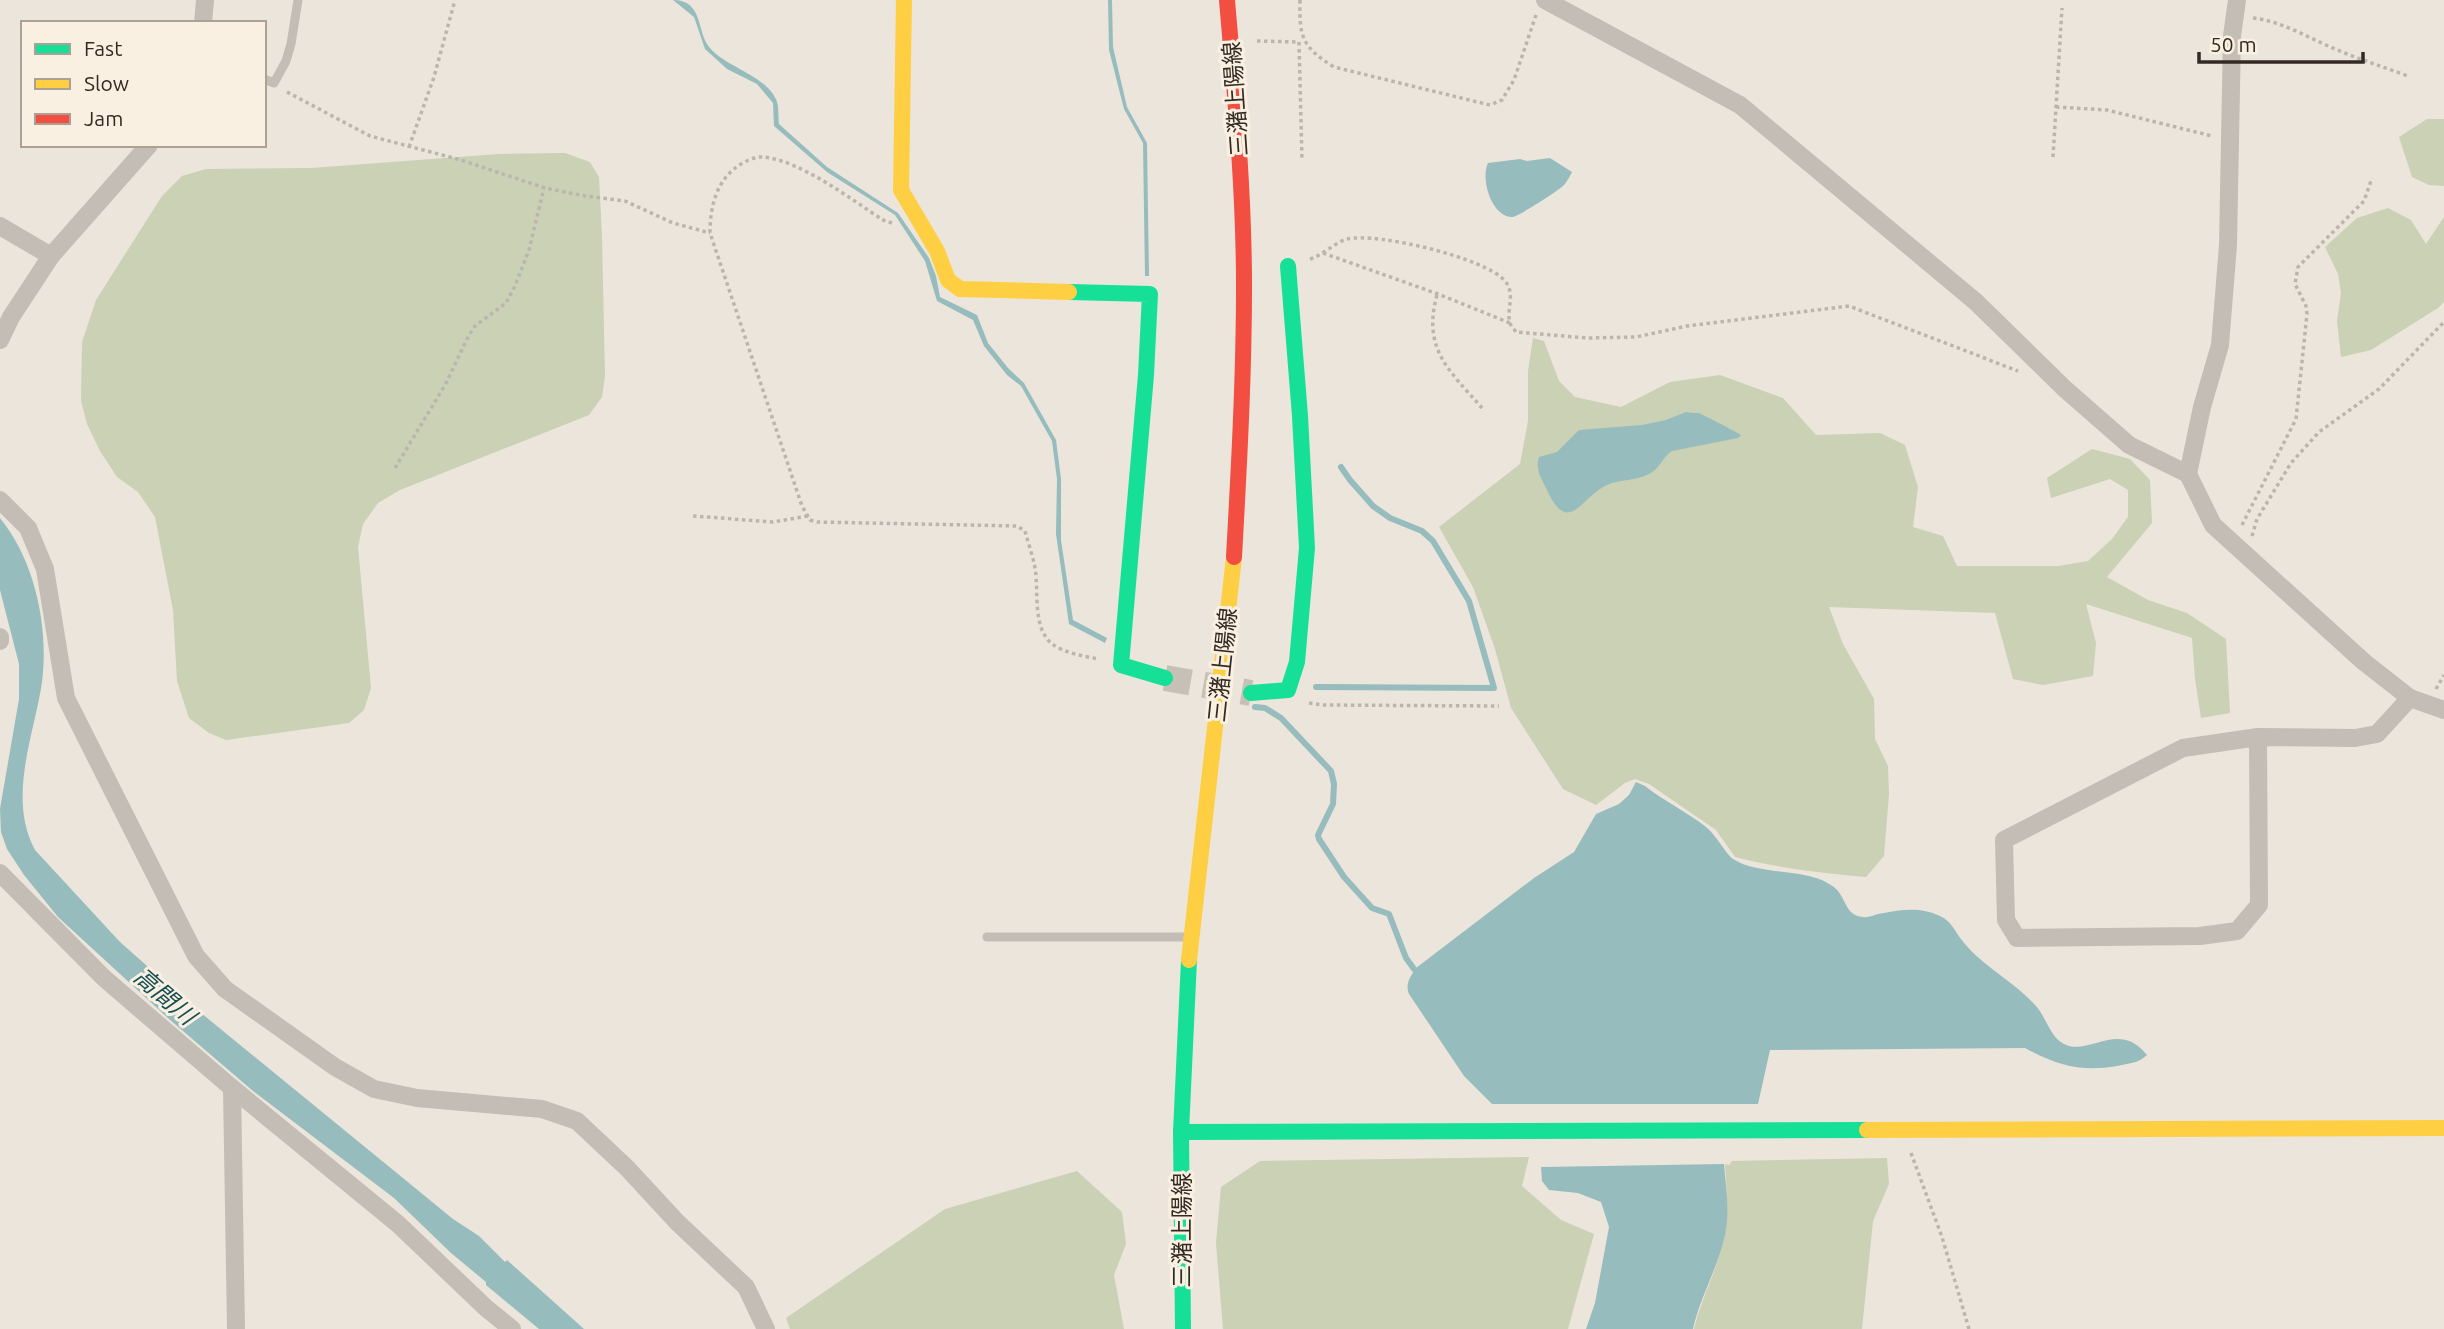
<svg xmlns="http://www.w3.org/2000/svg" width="2444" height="1329" font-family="Ubuntu,'Noto Sans JP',sans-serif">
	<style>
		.green { fill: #cad1b4 }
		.water { fill: #97bcbd }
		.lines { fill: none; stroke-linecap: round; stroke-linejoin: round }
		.stream { stroke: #97bcbd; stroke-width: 6 }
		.secondary-tunnel { stroke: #c7c0b6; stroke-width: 26; stroke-dasharray: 26 13; stroke-linecap: butt }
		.path { stroke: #bcb5ae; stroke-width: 3.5; stroke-dasharray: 3.5 3.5; stroke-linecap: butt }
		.lane { stroke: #c4bdb5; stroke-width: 9 }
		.street { stroke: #c4bdb5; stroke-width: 18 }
		.fast { stroke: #16e098; stroke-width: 16 }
		.slow { stroke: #ffcf43; stroke-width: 16 }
		.jam { stroke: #f24e42; stroke-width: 16 }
		.labels { text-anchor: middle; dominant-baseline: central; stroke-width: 6; stroke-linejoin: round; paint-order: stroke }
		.street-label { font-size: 23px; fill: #342a24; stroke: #faf0e1 }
		.water-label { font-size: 24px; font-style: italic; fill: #184f57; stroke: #faf0e1 }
	</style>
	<rect width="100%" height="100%" fill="#ece5db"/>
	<!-- green -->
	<g class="green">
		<polygon points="2427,119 2444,119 2444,186 2429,185 2412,177 2399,137"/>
		<polygon points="565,153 590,162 599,177 602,236 605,376 602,397 589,415 400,490 378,503 363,524 358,547 371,688 364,710 349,723 226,740 209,733 189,718 177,681 173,610 155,517 138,492 117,477 100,451 87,424 81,401 82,342 96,300 162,196 182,176 206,169 311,168 499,154"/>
		<polygon points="2388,208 2411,220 2426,244 2444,217 2444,302 2438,308 2371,350 2341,357 2337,321 2341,293 2338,274 2325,247 2357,218"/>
		<path d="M1533,338l11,3 15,40 16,16 46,10 49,-25 50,-7 63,23 33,37 64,-2 25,12 13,42 -5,40 30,9 14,30h101l30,-5 24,-22 16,-22v-27l-18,-11 -59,19 -4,-20 45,-29 38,10 20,21 2,43 -45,54 41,23 39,13 39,26 4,74 -29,5 -6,-39 -3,-41 -106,-34 10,39 -3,33 -50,9 -30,-6 -18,-66 -166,-6 14,37 31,55 1,40 13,27 1,28 -5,62 -18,21c-45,-4 -88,-9 -131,-20l-19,-27 -67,-46 -14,-5 -10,4 -29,22 -33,-16 -52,-81 -16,-59 -22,-62 -34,-60 81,-63 8,-43v-50z"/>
		<polygon points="1529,1157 1522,1186 1561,1220 1594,1234 1568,1329 1223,1329 1216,1243 1221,1187 1260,1161"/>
		<path d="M1887,1158l2,26 -16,37 -11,108h-168c7,-30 23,-58 29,-88 5,-26 4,-51 2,-77l4,1 3,-4z"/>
		<polygon points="1077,1171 1122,1212 1126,1244 1114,1275 1124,1329 790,1329 786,1318 945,1209"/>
	</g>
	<!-- water -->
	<g class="water">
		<path d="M673,0c31,0 23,32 37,48 17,20 58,28 67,54 2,6 1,15 2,22l48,43 71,46 31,45 7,18 4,21 37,18 11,28 20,25 16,15 32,57 5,39v61l12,80 34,18 -2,5 -36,-19 -13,-90 1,-55 -5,-38 -31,-55 -14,-11 -23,-29 -11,-26 -36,-19 -12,-40 -30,-46 -68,-43 -53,-46 -1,-23 -16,-19 -30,-15 -22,-20 -11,-32z"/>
		<polygon points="1108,0 1112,0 1113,47 1127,107 1147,143 1149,276 1145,276 1143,143 1124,109 1109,50"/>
		<path d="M1550,158l22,14c-2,4 -5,10 -9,14 -4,4 -45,31 -51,31 -20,0 -32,-38 -24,-54l32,-4 7,2z"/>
		<path d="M1686,412c3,1 11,1 13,1 4,2 40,20 42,22l-3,3 -66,13c-10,6 -12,18 -23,23 -13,7 -29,5 -42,11 -26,11 -38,54 -61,3 -5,-10 -11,-20 -7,-31l18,-5 22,-22 63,-5 24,-5z"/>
		<path d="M0,518c35,43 49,109 42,164 -8,54 -35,116 -7,168l85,92 70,62 263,215 26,17 26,26 2,-2 77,69h-45l-53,-44v-3l-35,-29 -57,-55 -141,-107 -84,-72 -111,-102 -34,-42 -17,-26 -6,-17 -1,-23 19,-110v-35l-19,-74z"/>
		<path d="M1636,782l9,4c19,15 42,26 61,41 10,8 21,28 27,32 28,18 76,7 102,29 11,9 10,28 28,29 4,1 11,-2 15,-3 22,-4 41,-8 62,2 12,6 14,14 21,23 20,27 53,42 75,67 10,11 14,31 28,38 25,13 54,-25 83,11 -7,7 -15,8 -25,10 -38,8 -64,1 -97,-17l-255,2 -12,54h-266l-28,-28 -55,-82c-4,-10 1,-17 7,-26l118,-90 40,-26 22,-38 23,-10 10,-9z"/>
		<path d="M1724,1164c2,24 6,47 1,71 -7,33 -25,62 -32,94h-107l9,-26 14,-76 -8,-25 -23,-9 -29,-3 -7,-9 -1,-14z"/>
	</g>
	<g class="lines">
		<!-- stream -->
		<g class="stream">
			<polyline points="1316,687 1494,688 1469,601 1433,541 1422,531 1390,518 1373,506 1350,480 1341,467"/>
			<polyline points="1255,707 1265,708 1281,718 1331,771 1334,784 1333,804 1318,835 1319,839 1344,877 1372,908 1389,914 1406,958 1414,969"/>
		</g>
		<!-- secondary-tunnel -->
		<polyline class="secondary-tunnel" points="1165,678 1251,693"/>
		<!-- path -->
		<g class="path">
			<path d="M1300,0c-1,37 2,47 34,67l156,38 12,-5 12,-20 22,-65"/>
			<path d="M2253,18c28,3 56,20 82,31 24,10 48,18 73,27"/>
			<polyline points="1257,41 1299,42"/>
			<polyline points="1299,42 1302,160"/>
			<polyline points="287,92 370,136 461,160 545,188 585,196 625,201 673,223 710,233"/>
			<polyline points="2056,107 2107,110 2212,136"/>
			<polyline points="409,147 434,77 455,0"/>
			<polyline points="2053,157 2062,8"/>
			<path d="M892,223l-9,-3c-31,-20 -83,-60 -120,-63 -9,-1 -22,6 -29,12 -19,16 -24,40 -24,64l92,273 8,14 7,2 200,4 8,5c3,12 8,25 10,37 4,22 -3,58 16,75 12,10 33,13 47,16"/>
			<polyline points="1323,253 1438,294 1510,323"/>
			<path d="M1310,259c13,-4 24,-16 37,-20 30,-7 139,19 158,42 11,13 1,28 5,42 1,3 4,6 6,9l71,6 49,-1 51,-11 162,-20 169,65"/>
			<path d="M1437,295c-15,54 12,75 45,113"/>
			<polyline points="395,468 445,385 469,335 475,326 506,303 515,286 529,250 544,188"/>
			<polyline points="693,516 773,522 808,516"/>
			<polyline points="2242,525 2296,419 2307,314 2306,306 2295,284 2298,267 2364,201 2372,178"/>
			<polyline points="2252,536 2257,519 2291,463 2319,432 2379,389 2444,322"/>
			<polyline points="2436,689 2444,675"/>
			<polyline points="1309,703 1323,705 1499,706"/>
			<polyline points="1911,1153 1942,1237 1969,1329"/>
		</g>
		<!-- lane -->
		<g class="lane">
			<polyline points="264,79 274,83 286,61 291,44 298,0"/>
			<polyline points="987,937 1187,937"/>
		</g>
		<!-- street -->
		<g class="street">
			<polyline points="1545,0 1740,105 1976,302 2065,389 2129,445 2188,474"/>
			<polyline points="2237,0 2232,36 2228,245 2220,345 2202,407 2188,474 2213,525 2364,662 2410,698 2444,710"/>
			<polyline points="203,23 205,0"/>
			<polyline points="0,226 51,256"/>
			<polyline points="0,340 11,317 51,256 149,145"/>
			<polyline points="0,500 28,528 45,569 66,698 196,956 225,989 335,1067 374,1089 417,1098 542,1109 577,1121 627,1168 677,1222 746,1287 766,1329"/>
			<polyline points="0,637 0,641"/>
			<polyline points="2258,737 2259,905 2237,931 2200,936 2017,938 2006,920 2004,840 2183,748 2258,737 2355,738 2377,734 2410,698"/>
			<polyline points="0,873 104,978 232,1088 398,1224 486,1308 512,1329"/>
			<polyline points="232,1088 236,1329"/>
		</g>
		<!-- fast -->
		<g class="fast">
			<polyline points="1069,292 1150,294 1146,375 1121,665 1165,678"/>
			<polyline points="1251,693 1288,690 1297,662 1307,548 1300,416 1288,266"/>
			<polyline points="1181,1132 1867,1130"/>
			<polyline points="1183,1329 1181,1132 1189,960"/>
		</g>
		<!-- slow -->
		<g class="slow">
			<polyline points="904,0 901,190 937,251 948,280 960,289 1069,292"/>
			<polyline points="1189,960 1234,557"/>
			<polyline points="1867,1130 2444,1128"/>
		</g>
		<!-- jam -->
		<path class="jam" d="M1227,0c8,95 17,191 17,286 0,90 -5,181 -10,271"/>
	</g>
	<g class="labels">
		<!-- street labels -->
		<g class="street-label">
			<text transform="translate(1235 99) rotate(-94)">三潴上陽線</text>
			<text transform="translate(1222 665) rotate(-84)">三潴上陽線</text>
			<text transform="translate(1181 1230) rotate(-90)">三潴上陽線</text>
		</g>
		<!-- water labels -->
		<g class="water-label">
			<text transform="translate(165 996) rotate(41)">高間川</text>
		</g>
	</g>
	<!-- legend -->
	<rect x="21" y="21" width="245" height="126" fill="#faf0e1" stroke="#aba195" stroke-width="2"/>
	<rect x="35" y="44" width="35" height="10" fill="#16e098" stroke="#aba195" stroke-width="2"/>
	<text x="84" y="56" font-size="21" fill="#342a24">Fast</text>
	<rect x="35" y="79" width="35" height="10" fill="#ffcf43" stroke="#aba195" stroke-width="2"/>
	<text x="84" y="91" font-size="21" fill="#342a24">Slow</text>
	<rect x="35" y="114" width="35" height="10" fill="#f24e42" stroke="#aba195" stroke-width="2"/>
	<text x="84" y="126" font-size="21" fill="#342a24">Jam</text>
	<!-- scale -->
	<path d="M2199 52v10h164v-10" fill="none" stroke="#342a24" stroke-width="3.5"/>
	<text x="2210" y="52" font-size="21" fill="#342a24" stroke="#faf0e1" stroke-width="5" paint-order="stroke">50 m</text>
</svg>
